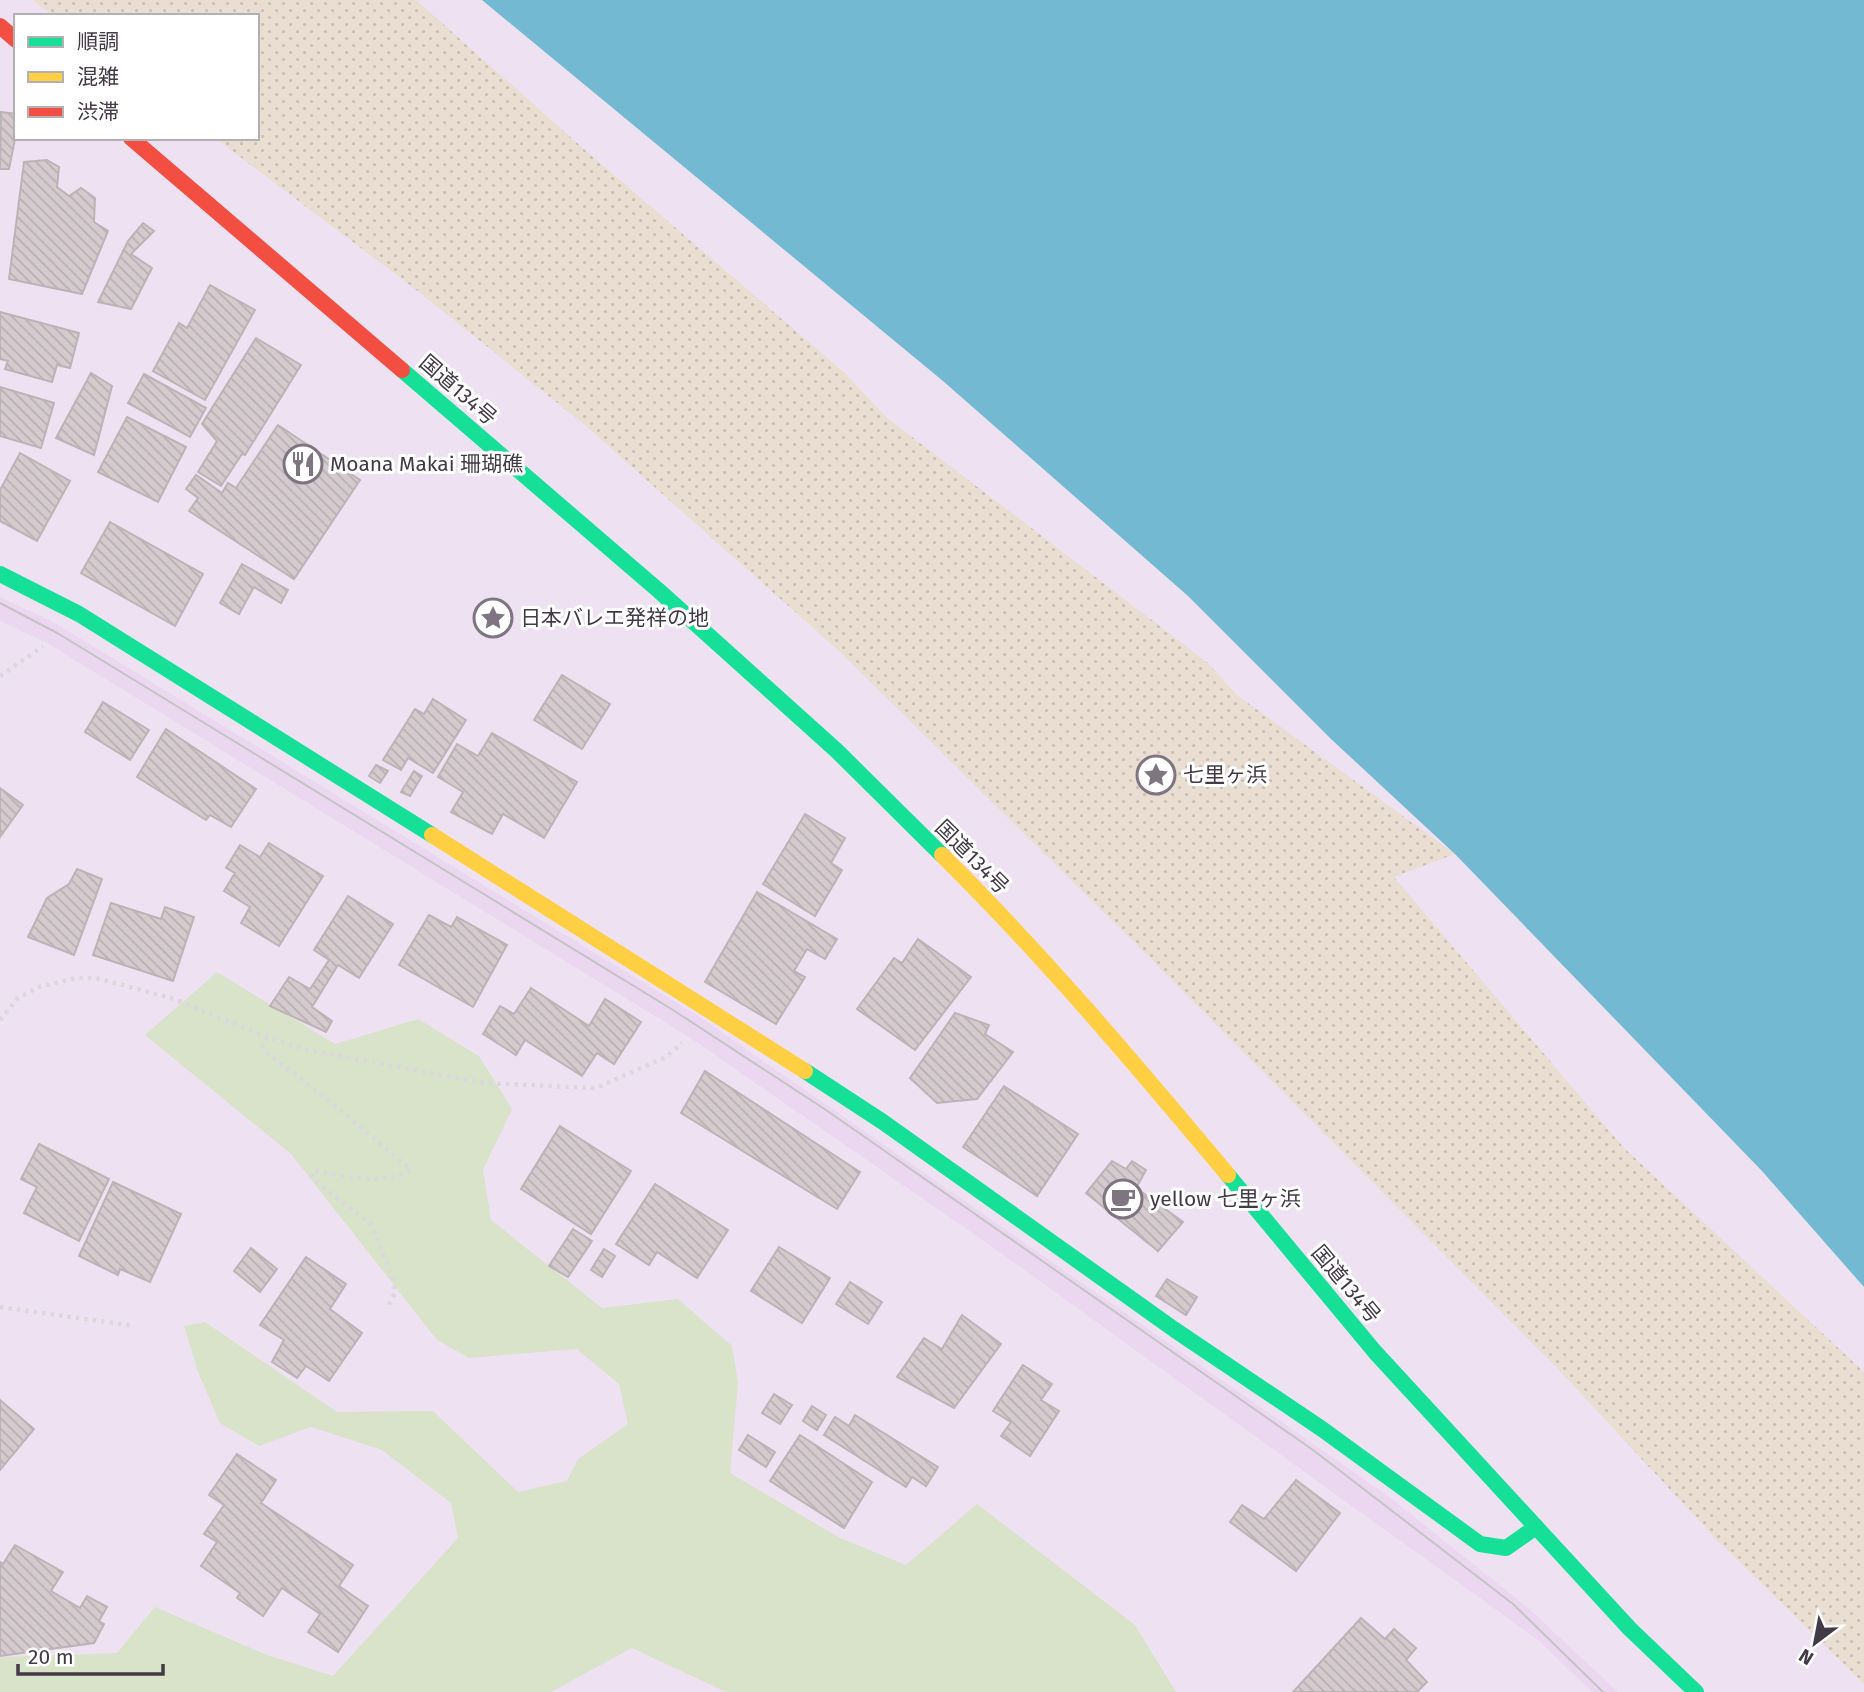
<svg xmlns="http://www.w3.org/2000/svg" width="1864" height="1692" font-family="'Fira Sans','Noto Sans JP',sans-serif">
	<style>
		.built { fill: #ebd7f0 }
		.grass { fill: #d8e3ca }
		.sand { fill: url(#sand-dots) }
		.water { fill: #74b9d2 }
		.building { fill: url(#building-back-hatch); stroke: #bdb3b6; stroke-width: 2 }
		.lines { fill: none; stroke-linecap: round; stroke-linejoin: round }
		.path { stroke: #dbd8dc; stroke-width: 4.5; stroke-dasharray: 3.5 5; stroke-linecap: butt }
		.fast { stroke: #16e098; stroke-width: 16 }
		.slow { stroke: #ffcf43; stroke-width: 16 }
		.jam { stroke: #f24e42; stroke-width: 16 }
		.tram { stroke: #c6c3c7; stroke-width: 2 }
		.labels { text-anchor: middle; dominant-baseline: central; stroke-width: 6; stroke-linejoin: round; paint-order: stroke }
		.street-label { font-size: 21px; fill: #423a44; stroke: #fff }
		.poi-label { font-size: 21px; fill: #423a44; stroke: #fff; text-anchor: start }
	</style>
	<defs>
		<pattern id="sand-dots" width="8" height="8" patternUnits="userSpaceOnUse" patternTransform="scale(1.75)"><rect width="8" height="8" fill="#e9ded1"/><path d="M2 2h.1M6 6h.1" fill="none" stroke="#c9bfb5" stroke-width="1.8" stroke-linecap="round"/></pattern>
		<pattern id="building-back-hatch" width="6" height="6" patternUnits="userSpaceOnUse" patternTransform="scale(1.75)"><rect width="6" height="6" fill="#d5cbce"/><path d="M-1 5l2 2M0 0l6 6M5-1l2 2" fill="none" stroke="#b8afb2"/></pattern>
	</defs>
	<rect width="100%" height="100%" fill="#eee2f2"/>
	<!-- built -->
	<polygon class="built" points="0,597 55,623 706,1021 1388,1496 1527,1607 1618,1692 1592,1692 1538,1640 991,1246 689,1037 47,643 0,621"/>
	<!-- grass -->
	<polygon class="grass" points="217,972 335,1044 418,1019 479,1056 512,1109 483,1170 491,1220 602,1308 678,1299 732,1346 738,1383 730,1473 840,1538 906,1565 977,1504 1135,1625 1176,1692 726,1692 632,1648 551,1692 0,1692 0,1657 117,1653 155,1607 267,1655 333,1676 458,1538 451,1503 382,1450 311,1427 259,1446 220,1423 198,1372 184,1326 205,1322 337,1412 433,1411 518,1492 567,1481 578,1459 628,1424 619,1384 577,1349 469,1358 437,1340 291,1154 145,1035"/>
	<!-- sand -->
	<polygon class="sand" points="32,0 416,0 593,157 846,374 886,417 1208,663 1237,695 1455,854 1394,877 1623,1147 1864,1372 1864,1684 1716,1539 1558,1369 1140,948 840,652 586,426 419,292 215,138 257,138 257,16 53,16"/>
	<!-- water -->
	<polygon class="water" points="482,0 1864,0 1864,1287 1762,1171 1455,854 1331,739 1188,596 943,381"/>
	<!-- building -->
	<g class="building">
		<polygon points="1,112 16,114 16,134 9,169 0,169"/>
		<polygon points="47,160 59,167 57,187 69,196 81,188 95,198 94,222 108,231 82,294 9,279 24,162"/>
		<polygon points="143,223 154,231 131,254 152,268 131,309 98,302 128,241"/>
		<polygon points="210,285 255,310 205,400 153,371 179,323 187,328"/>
		<polygon points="0,312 79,333 70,368 57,365 52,382 5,369 8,361 0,359"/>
		<polygon points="256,338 301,365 245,455 242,454 221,486 198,472 217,441 202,424"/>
		<polygon points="91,373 112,386 94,455 56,438"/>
		<polygon points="144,374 206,408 190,437 128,403"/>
		<polygon points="0,387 54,403 41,448 0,436"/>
		<polygon points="127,417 186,447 158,502 98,472"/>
		<polygon points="278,425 360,480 294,579 189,511 198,498 186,489 196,475 222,493 228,483 236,488"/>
		<polygon points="20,453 70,481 37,541 0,521 0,490"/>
		<polygon points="110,522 203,574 175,626 81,573"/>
		<polygon points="242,564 288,590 281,603 254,587 239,614 220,603"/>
		<polygon points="562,675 610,704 582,749 534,720"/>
		<polygon points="433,699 466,720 433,773 408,758 401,770 383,760 415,709 424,714"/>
		<polygon points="103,702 149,730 130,760 85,732"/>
		<polygon points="166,729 256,789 231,827 210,815 206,820 137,777"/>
		<polygon points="492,733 577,782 544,838 503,814 492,834 451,812 463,792 438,777 457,744 478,756"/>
		<polygon points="376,765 388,771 380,783 369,776"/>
		<polygon points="414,771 422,776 410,796 401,792"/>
		<polygon points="0,788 23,805 0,837"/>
		<polygon points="805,814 845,838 831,863 842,870 815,916 763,884"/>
		<polygon points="269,843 323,876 279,946 241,923 250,907 224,891 235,873 226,868 240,845 260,857"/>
		<polygon points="77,869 102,879 74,955 28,937 47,898 69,884"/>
		<polygon points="757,892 837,939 825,959 807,949 794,971 805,977 776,1024 705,982"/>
		<polygon points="348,896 393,924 359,978 338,965 312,1007 332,1021 326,1032 270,1006 289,977 310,989 329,960 314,950"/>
		<polygon points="111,903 161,919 165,907 194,917 173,981 93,955"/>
		<polygon points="429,915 451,927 457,917 507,945 473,1007 399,965"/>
		<polygon points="918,939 971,977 915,1050 857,1009 894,958 902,963"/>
		<polygon points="531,988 589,1026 605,999 641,1022 614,1064 597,1053 582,1076 525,1040 516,1055 483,1034 500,1006 514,1014"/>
		<polygon points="955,1013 989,1025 985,1034 1013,1052 977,1099 937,1103 910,1078"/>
		<polygon points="705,1071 860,1172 837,1209 681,1113"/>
		<polygon points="1004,1086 1078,1134 1037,1196 963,1147"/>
		<polygon points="560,1126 631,1171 591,1234 521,1189"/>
		<polygon points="39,1144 109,1179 79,1241 24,1213 37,1187 21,1179"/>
		<polygon points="1112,1161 1126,1169 1132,1161 1146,1170 1136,1188 1183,1222 1158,1251 1086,1193"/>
		<polygon points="113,1182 181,1214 150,1282 120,1269 118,1275 79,1256"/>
		<polygon points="655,1184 728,1230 697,1278 657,1252 649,1265 616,1244"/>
		<polygon points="573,1229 592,1241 568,1277 549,1266"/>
		<polygon points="779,1247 830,1278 802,1323 751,1291"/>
		<polygon points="251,1248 277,1269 260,1292 234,1271"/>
		<polygon points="604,1249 615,1256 602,1277 591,1270"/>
		<polygon points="306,1257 346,1284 330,1309 362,1333 329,1381 306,1366 297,1378 272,1362 284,1340 260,1325"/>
		<polygon points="1167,1279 1197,1297 1186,1315 1156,1296"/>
		<polygon points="850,1282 882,1302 868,1324 836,1304"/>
		<polygon points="962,1315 1001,1344 954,1408 897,1377 924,1338 942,1349"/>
		<polygon points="1023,1365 1052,1384 1041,1400 1059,1411 1030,1456 1001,1436 1011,1422 993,1411"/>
		<polygon points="774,1394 792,1405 780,1424 762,1413"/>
		<polygon points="0,1400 34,1429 0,1470"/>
		<polygon points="812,1406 826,1415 817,1430 803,1421"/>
		<polygon points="855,1415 938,1467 926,1486 912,1477 906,1487 824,1435 835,1417 849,1426"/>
		<polygon points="748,1435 775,1452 766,1467 739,1450"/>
		<polygon points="800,1435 872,1482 844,1528 770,1481"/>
		<polygon points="237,1454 276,1480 261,1503 353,1565 339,1586 368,1606 338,1652 308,1632 320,1614 282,1588 263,1616 237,1598 240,1593 201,1566 217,1542 204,1534 224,1505 209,1495"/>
		<polygon points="1296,1480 1340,1513 1296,1571 1230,1522 1242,1505 1264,1519"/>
		<polygon points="15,1545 63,1572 51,1591 80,1608 87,1596 107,1607 99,1621 104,1624 94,1643 0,1656 0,1562 3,1564"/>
		<polygon points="1361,1618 1385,1639 1394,1629 1416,1648 1406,1660 1427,1682 1417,1692 1293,1692"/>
	</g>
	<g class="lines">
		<!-- path -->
		<g class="path">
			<polyline points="0,676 43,646"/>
			<polyline points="0,1020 18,998 39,987 76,978 96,978 171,998 267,1037 303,1049 484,1083 596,1088 666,1057 682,1043"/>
			<path d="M267,1037l-4,9 5,8 59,45 84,71c-27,16 -68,7 -97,0l-1,6 7,9 51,39 23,56 1,13 -8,15"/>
			<polyline points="0,1307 135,1326"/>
		</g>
		<!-- fast -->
		<g class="fast">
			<polyline points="402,370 658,590 837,751 942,855"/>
			<polyline points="0,574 79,614 432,835"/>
			<polyline points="805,1071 883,1122 1175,1330 1322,1429 1480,1544 1506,1548 1536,1527"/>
			<polyline points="1228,1175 1375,1352 1630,1629 1696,1692"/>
		</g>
		<!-- slow -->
		<g class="slow">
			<polyline points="432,835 805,1071"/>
			<path d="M942,855c102,101 194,210 286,320"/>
		</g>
		<!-- jam -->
		<g class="jam">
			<polyline points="0,26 16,40"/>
			<polyline points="131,138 402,370"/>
		</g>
		<!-- tram -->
		<polyline class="tram" points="0,603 59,634 673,1010 826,1110 1313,1450 1513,1604 1603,1692"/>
	</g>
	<!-- icons -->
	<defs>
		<symbol id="restaurant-ring" viewBox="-11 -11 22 22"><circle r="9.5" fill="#fff" stroke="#7e7581" stroke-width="1.5"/><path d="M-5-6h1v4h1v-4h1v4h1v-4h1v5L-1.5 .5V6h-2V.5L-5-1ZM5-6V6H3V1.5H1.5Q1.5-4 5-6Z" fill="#7e7581"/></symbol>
		<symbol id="sight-ring" viewBox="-11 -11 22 22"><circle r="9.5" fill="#fff" stroke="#7e7581" stroke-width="1.5"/><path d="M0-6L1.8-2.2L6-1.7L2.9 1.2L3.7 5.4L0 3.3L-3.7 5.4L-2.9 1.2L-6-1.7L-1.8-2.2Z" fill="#7e7581"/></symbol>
		<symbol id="cafe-ring" viewBox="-11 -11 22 22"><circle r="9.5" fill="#fff" stroke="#7e7581" stroke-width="1.5"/><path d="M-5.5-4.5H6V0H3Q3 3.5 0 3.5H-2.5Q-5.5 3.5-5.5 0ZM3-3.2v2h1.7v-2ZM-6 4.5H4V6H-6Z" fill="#7e7581"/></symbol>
	</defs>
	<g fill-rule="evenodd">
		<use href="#restaurant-ring" x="281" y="442" width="44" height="44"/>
		<use href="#sight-ring" x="471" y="596" width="44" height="44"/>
		<use href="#sight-ring" x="1134" y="753" width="44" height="44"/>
		<use href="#cafe-ring" x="1101" y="1177" width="44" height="44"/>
	</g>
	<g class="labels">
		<!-- street labels -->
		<g class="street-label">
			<text transform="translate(458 390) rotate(41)">国道134号</text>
			<text transform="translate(972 857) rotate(45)">国道134号</text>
			<text transform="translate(1346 1284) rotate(50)">国道134号</text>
		</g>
		<!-- poi labels -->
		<g class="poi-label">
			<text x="330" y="464">Moana Makai 珊瑚礁</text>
			<text x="520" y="618">日本バレエ発祥の地</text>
			<text x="1183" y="775">七里ヶ浜</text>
			<text x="1150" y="1199">yellow 七里ヶ浜</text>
		</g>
	</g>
	<!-- legend -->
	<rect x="14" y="14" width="245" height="126" fill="#ffffff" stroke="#b3b0b4" stroke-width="2"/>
	<rect x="28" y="37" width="35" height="10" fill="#16e098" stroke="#b3b0b4" stroke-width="2"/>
	<text x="77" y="49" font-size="21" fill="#423a44">順調</text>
	<rect x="28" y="72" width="35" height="10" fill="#ffcf43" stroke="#b3b0b4" stroke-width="2"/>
	<text x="77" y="84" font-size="21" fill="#423a44">混雑</text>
	<rect x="28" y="107" width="35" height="10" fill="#f24e42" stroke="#b3b0b4" stroke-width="2"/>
	<text x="77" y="119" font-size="21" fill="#423a44">渋滞</text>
	<!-- north arrow -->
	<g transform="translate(1815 1643) rotate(212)" stroke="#ffffff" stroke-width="5" paint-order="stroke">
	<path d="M0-5L12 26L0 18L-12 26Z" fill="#423a44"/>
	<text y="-10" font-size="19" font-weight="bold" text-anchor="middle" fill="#423a44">N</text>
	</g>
	<!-- scale -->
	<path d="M18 1664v10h145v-10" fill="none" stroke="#423a44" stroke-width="3.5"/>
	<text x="28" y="1664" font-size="21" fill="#423a44" stroke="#ffffff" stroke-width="5" paint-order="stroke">20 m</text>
</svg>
